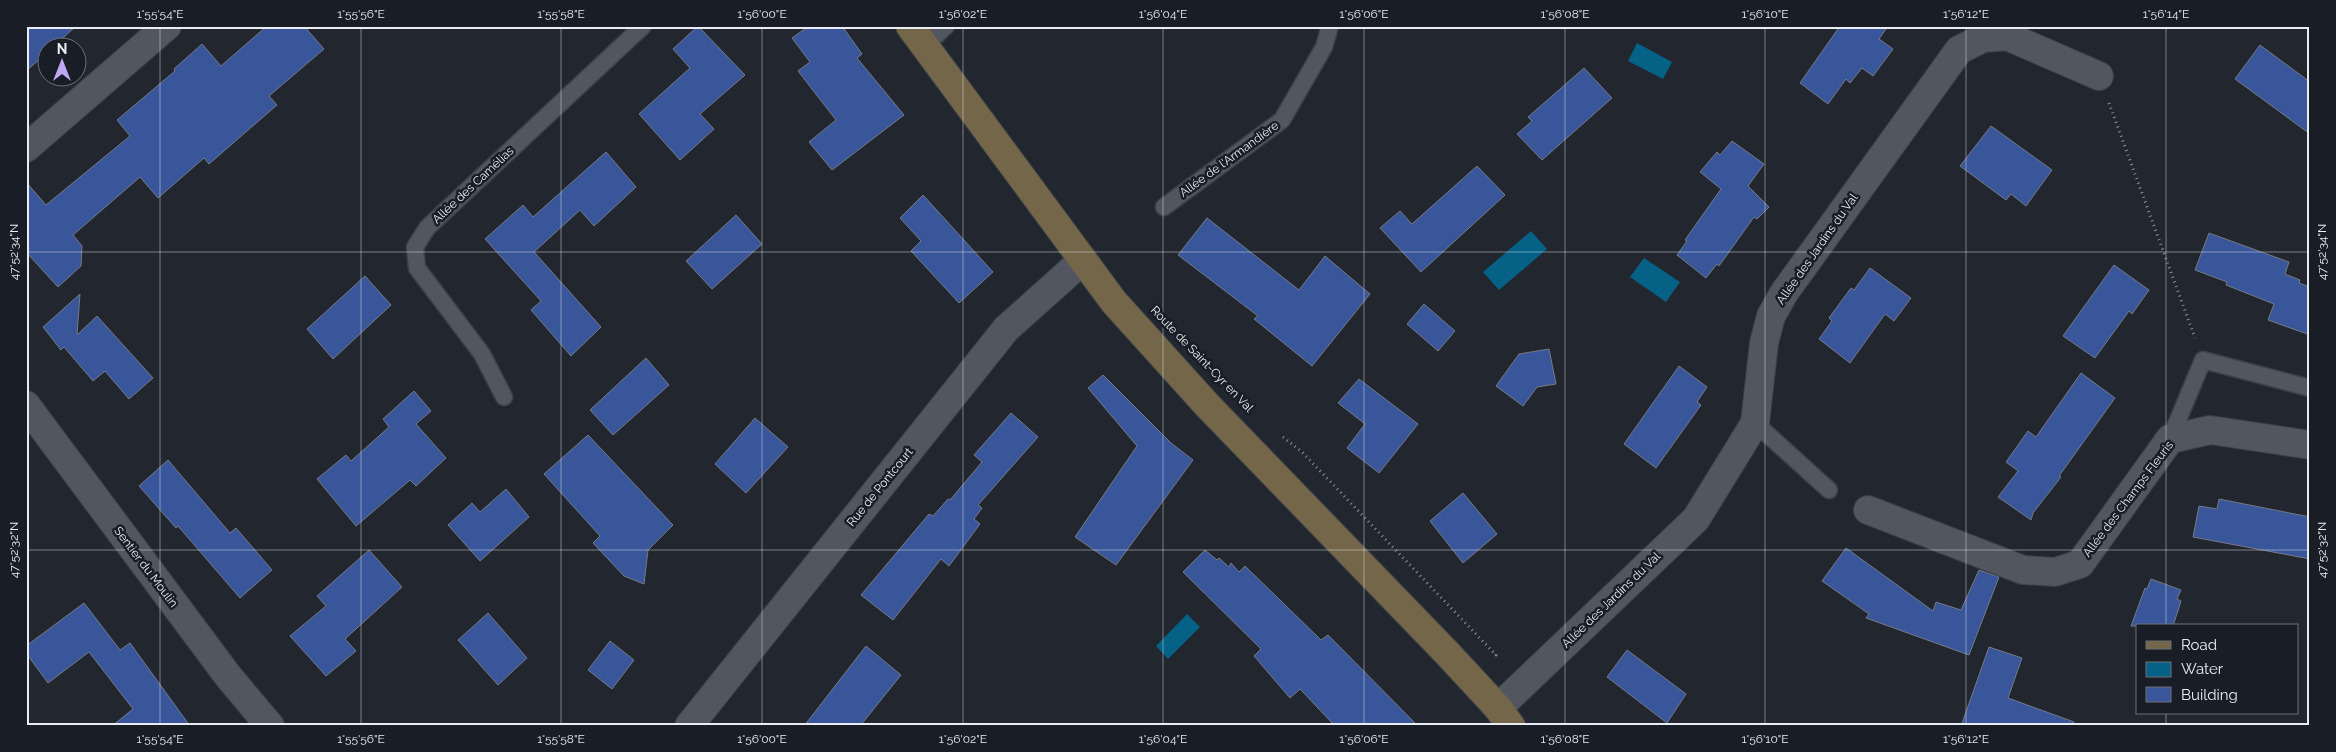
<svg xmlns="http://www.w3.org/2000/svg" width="2336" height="752" font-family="Raleway,sans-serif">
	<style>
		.water { fill: #056185 }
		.building { fill: #39569b; stroke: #757a85 }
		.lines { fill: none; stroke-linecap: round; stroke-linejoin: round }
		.lane-casing { stroke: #3d4047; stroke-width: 19 }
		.street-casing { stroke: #3d4047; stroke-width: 30 }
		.secondary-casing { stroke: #3d4047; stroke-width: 30 }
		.path { stroke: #8d9098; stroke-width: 3; stroke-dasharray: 1 4; stroke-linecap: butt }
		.lane { stroke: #525660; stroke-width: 16 }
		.street { stroke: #525660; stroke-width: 28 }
		.secondary { stroke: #736649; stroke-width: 28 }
		.ticks { fill: none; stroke: #e9ecf2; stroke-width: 1; stroke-opacity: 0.45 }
		.labels { text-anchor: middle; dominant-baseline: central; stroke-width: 5; stroke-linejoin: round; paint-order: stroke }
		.street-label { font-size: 12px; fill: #e9ecf2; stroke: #191d25 }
		.neatline { fill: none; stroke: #e9ecf2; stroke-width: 2 }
		.ticks-label { font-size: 12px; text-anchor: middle; fill: #e9ecf2 }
	</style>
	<rect width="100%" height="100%" fill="#22262f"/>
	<!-- water -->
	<g class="water">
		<polygon points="1637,43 1672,62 1663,79 1628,61"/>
		<polygon points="1531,231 1547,249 1499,290 1483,272"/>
		<polygon points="1644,258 1680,282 1666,302 1630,277"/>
		<polygon points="1187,614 1200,627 1168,659 1156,646"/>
	</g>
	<!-- building -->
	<g class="building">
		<polygon points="26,26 76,26 52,48 48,48 48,52 26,71"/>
		<polygon points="267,26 304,26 324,49 269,96 277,105 209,164 204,158 158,198 140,177 73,235 82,246 81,266 58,287 26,252 26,182 46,205 130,136 117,120 175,71 174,69 202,44 221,66"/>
		<polygon points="698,26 745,75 700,114 714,129 680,160 639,114 690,68 673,49"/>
		<polygon points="809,26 842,26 862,54 857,58 904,115 832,170 809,142 836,120 798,71 810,62 792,38"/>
		<polygon points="1840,26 1888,26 1879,39 1893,49 1873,76 1862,68 1850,83 1846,79 1828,104 1800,83"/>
		<polygon points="2260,45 2310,82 2310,134 2235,79"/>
		<polygon points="1584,68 1612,98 1542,160 1517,134 1532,121 1528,117"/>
		<polygon points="1991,126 2052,170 2026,206 2011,194 2006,200 1960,166"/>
		<polygon points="1732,141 1764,164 1748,186 1769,207 1757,219 1754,217 1719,266 1717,264 1706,278 1677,255 1687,241 1685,240 1721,189 1700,172 1717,152 1720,155"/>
		<polygon points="606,152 636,187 594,226 580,210 534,252 601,327 571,356 531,310 541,301 485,239 523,205 533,217"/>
		<polygon points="1477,166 1505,195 1421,272 1380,228 1400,211 1412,224"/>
		<polygon points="923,195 993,272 959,303 911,251 921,241 900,218"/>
		<polygon points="736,215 762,244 712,289 686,261"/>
		<polygon points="1207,218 1299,290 1325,256 1370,294 1312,366 1254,319 1258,316 1178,255"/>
		<polygon points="2209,233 2289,262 2285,274 2300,280 2299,283 2310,287 2310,335 2268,320 2274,304 2226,285 2227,282 2195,270"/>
		<polygon points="2114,265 2149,290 2132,314 2129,311 2095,358 2063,336"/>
		<polygon points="1870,268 1911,298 1894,321 1885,314 1850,363 1819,339 1832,321 1829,318 1851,288 1854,290"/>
		<polygon points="365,276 391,305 333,359 307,329"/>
		<polygon points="80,294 77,335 97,316 153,378 129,399 105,371 93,381 64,347 61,350 43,327"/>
		<polygon points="1424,304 1455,331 1438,351 1407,324"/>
		<polygon points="1549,349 1556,384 1537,387 1523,406 1496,386 1519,354"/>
		<polygon points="646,358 669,385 613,435 590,410"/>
		<polygon points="1679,366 1707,387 1697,402 1701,405 1656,468 1624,444"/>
		<polygon points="2081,373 2115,398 2059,476 2061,477 2033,513 2031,520 1998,497 2018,471 2006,462 2028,431 2036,437"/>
		<polygon points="1103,375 1171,443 1193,460 1116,565 1075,537 1137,446 1088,388"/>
		<polygon points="1359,379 1418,424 1379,473 1347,448 1365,424 1338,403"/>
		<polygon points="414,391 431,411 416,424 446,458 416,486 410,480 356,526 317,479 346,455 351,461 389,427 383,419"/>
		<polygon points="1011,413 1038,437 978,505 982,508 974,519 980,524 949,566 941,559 893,620 861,595 929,514 933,516 948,499 950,500 982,462 974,455"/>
		<polygon points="755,418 788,447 746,493 715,464"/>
		<polygon points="588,435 673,525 648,550 644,584 624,576 593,543 600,536 544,474"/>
		<polygon points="168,460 230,533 236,528 272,570 240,598 178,526 176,528 139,486"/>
		<polygon points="506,489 529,517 480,561 448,525 472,503 480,512"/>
		<polygon points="1463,493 1497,534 1463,563 1430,521"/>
		<polygon points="2219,499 2310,517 2310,559 2193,537 2199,506 2217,509"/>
		<polygon points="1846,548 1933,611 1936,602 1961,610 1979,570 1999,577 1969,655 1866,618 1869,614 1822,581"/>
		<polygon points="369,550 402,587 345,639 356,651 326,676 290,636 326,606 317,596"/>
		<polygon points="1205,550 1217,560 1219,558 1229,567 1231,563 1239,572 1245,566 1321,640 1328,635 1418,726 1335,726 1300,689 1290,698 1254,656 1261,649 1183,572"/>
		<polygon points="2151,579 2181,590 2177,599 2181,601 2173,626 2131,626 2145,588 2147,589"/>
		<polygon points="84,603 120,650 130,643 190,726 112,726 133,709 89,652 48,683 26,653 26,646"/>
		<polygon points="488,613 527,658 498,685 458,640"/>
		<polygon points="610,641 634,660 612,689 588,670"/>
		<polygon points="866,646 901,675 860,726 804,726"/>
		<polygon points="1989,647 2022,658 2008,698 2074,722 2074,726 1961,726"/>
		<polygon points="1627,650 1686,694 1667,723 1607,677"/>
	</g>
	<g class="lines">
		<defs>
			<g id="lane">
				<polyline points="925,46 946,26"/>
				<polyline points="1164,207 1282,120 1324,47 1330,26"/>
				<polyline points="504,397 482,354 417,268 415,247 427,228 643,26"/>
				<polyline points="1755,423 1829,490"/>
				<polyline points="2170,439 2203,360 2310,388"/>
			</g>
			<g id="street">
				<polyline points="26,148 167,26"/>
				<polyline points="26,405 228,676 270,726"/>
				<polyline points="1868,510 2023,570 2055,572 2080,564 2170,439 2210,430 2310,445"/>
				<polyline points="1498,708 1696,519 1755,423 1764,343 1771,316 1784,293 1959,50 1983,38 2007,36 2099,76"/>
				<polyline points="689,726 1006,329 1083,260"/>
			</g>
			<polyline id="secondary" points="910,26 1114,302 1207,405 1447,653 1498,708 1511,726"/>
		</defs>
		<!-- lane casing -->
		<use href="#lane" class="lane-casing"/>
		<!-- street casing -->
		<use href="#street" class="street-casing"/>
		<!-- secondary casing -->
		<use href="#secondary" class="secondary-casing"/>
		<!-- path -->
		<g class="path">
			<polyline points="2109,103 2195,338"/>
			<polyline points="1283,437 1302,452 1496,655 1492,657"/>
		</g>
		<!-- lane -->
		<use href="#lane" class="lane"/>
		<!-- street -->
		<use href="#street" class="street"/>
		<!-- secondary -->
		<use href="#secondary" class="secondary"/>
	</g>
	<!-- ticks -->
	<path class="ticks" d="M160,26v700M361,26v700M561,26v700M762,26v700M963,26v700M1163,26v700M1364,26v700M1565,26v700M1765,26v700M1966,26v700M2166,26v600M26,252h2284M26,550h2284M2166,713v13"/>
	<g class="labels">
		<!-- street labels -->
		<g class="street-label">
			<text transform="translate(1229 159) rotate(-36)">Allée de l'Armandière</text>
			<text transform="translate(473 185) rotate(-43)">Allée des Camélias</text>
			<text transform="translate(1817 249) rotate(-55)">Allée des Jardins du Val</text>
			<text transform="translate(1202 359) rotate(46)">Route de Saint-Cyr en Val</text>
			<text transform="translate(880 487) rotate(-51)">Rue de Pontcourt</text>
			<text transform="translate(2128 499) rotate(-53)">Allée des Champs Fleuris</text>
			<text transform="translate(146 567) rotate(53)">Sentier du Moulin</text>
			<text transform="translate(1611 600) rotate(-44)">Allée des Jardins du Val</text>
		</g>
	</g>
	<!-- border -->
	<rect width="2336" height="752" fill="none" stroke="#191d25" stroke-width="55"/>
	<!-- legend -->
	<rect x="2136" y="624" width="162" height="90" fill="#191d25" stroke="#6c7077"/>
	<rect x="2146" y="641" width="25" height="8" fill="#736649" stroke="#6c7077"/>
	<text x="2181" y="650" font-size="15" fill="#e9ecf2">Road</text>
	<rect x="2146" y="662" width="25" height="15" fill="#056185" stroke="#6c7077"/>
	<text x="2181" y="674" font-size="15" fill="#e9ecf2">Water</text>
	<rect x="2146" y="687" width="25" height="15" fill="#39569b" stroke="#6c7077"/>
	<text x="2181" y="700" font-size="15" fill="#e9ecf2">Building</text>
	<!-- north arrow -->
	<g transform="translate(62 62)"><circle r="24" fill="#191d25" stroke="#6c7077"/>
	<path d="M0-4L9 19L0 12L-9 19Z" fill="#c1a8f3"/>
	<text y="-8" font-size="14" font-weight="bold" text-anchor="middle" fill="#e9ecf2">N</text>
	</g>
	<rect x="28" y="28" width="2280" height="696" class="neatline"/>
	<g class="ticks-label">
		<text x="160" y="18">1°55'54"E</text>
		<text x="361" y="18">1°55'56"E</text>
		<text x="561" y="18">1°55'58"E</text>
		<text x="762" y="18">1°56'00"E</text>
		<text x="963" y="18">1°56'02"E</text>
		<text x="1163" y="18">1°56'04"E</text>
		<text x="1364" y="18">1°56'06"E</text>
		<text x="1565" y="18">1°56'08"E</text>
		<text x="1765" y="18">1°56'10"E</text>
		<text x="1966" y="18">1°56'12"E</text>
		<text x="2166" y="18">1°56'14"E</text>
		<text transform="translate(14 252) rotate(-90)" y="4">47°52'34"N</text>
		<text transform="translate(2322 252) rotate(-90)" y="4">47°52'34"N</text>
		<text transform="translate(14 550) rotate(-90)" y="4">47°52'32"N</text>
		<text transform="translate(2322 550) rotate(-90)" y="4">47°52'32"N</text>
		<text x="160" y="743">1°55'54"E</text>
		<text x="361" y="743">1°55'56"E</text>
		<text x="561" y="743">1°55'58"E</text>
		<text x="762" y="743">1°56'00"E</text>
		<text x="963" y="743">1°56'02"E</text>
		<text x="1163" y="743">1°56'04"E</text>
		<text x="1364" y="743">1°56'06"E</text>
		<text x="1565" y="743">1°56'08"E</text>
		<text x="1765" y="743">1°56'10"E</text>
		<text x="1966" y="743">1°56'12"E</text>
	</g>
</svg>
